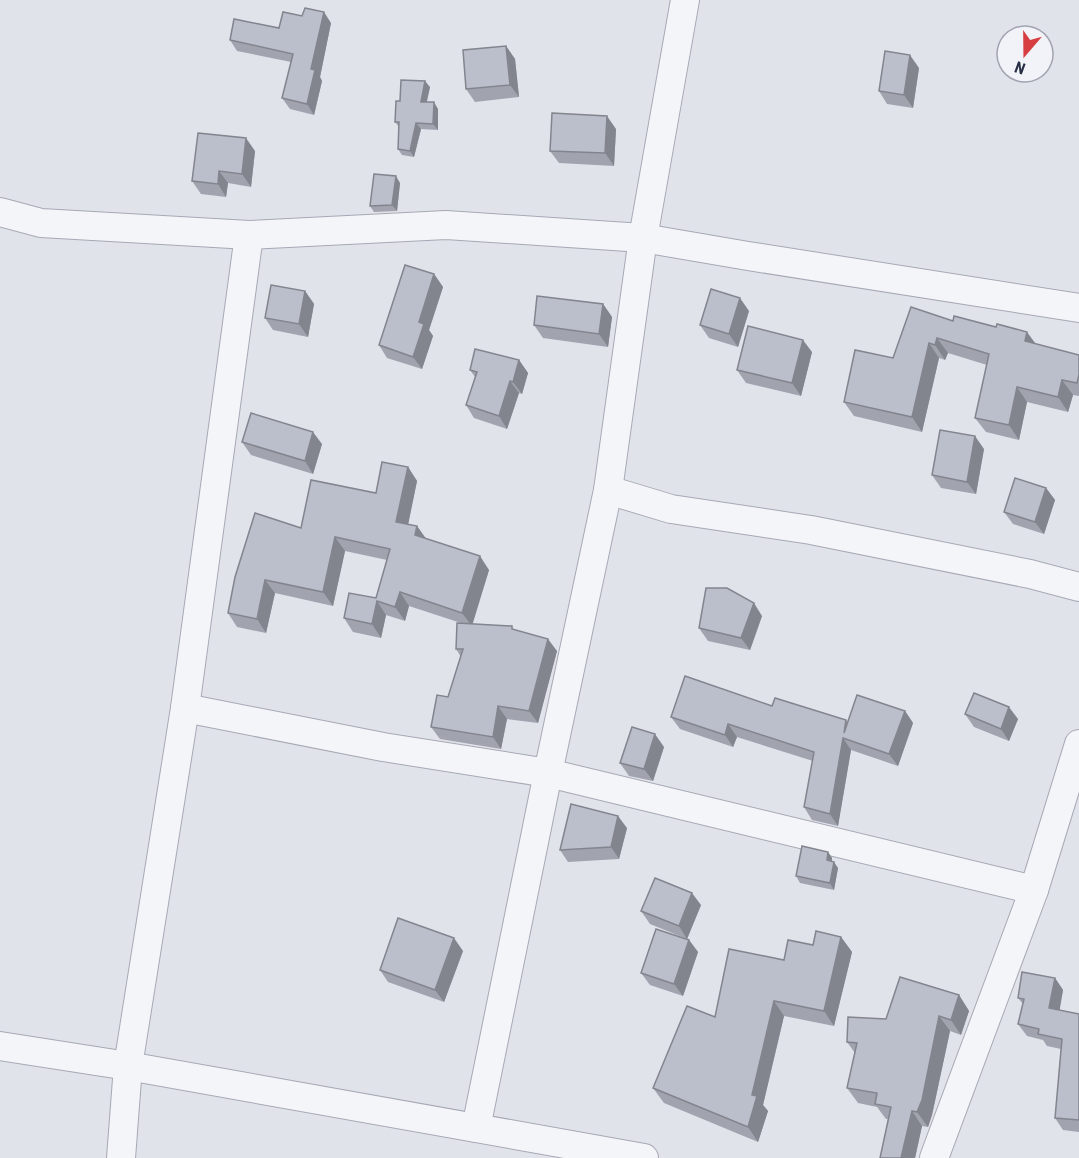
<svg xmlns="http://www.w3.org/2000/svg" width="1079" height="1158" font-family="'Roboto Condensed',sans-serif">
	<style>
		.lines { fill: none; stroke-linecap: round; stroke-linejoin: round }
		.street-casing { stroke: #a6a9b5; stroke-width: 30 }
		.street { stroke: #f4f5f8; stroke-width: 28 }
		.wall { fill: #a1a3af }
		.shaded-wall { fill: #83858e }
		.building { fill: #bbbecb; stroke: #83858e; stroke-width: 1.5 }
	</style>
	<rect width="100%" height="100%" fill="#e1e3ea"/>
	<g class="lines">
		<defs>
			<g id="street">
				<polyline points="0,212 41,223 249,235 446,225 643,238 748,256 1079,308"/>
				<polyline points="608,490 671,509 811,530 1030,574 1079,587"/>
				<polyline points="185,708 383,747 548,773 1034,890"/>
				<polyline points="0,1046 128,1066 644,1158"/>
				<polyline points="476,1128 548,773 608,490 643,238 685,0"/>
				<polyline points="121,1158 128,1066 185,708 249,235"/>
				<polyline points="934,1158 1034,890 1079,744"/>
			</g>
		</defs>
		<!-- street casing -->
		<use href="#street" class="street-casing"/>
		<!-- street -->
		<use href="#street" class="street"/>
	</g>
	<!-- wall -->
	<g class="wall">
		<polygon points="331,23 320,77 322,81 314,115 290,109 282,98 291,62 237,51 230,40 279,28"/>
		<polygon points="506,46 515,59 519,97 475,102 466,89"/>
		<polygon points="919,68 913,108 887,104 879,91"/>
		<polygon points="430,87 427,102 438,109 438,130 421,129 414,157 402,155 398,149 399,127 395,122 400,101"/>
		<polygon points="616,129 614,166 559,163 550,151"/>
		<polygon points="255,151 251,187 228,183 226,197 201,194 192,181"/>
		<polygon points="400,183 397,211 374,212 370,206"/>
		<polygon points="434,274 443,287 429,330 433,336 422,369 387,358 379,345"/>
		<polygon points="305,291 314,304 308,337 273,330 265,318"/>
		<polygon points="603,304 612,317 608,347 543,338 534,325"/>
		<polygon points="749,311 738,347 709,338 700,325"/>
		<polygon points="953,321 1035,344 1079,355 1079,396 1073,395 1068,412 1027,402 1019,440 986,432 975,418 987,365 948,353 945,360 939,358 922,432 854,416 844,402 893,358"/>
		<polygon points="812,352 801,396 746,383 737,370"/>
		<polygon points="519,360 528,373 522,394 519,393 507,429 474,418 466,405 475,377 470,370"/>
		<polygon points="242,442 322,444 313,474 251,455"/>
		<polygon points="984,449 976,494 941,488 932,475"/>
		<polygon points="408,467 417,481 408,524 417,526 425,538 489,570 472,624 514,629 557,651 538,723 507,719 501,749 440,739 431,727 448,697 461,657 456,649 461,623 409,606 405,621 386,615 381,638 353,632 344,618 376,598 387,560 345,551 333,606 275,593 266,633 237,627 228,613 301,528 376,493"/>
		<polygon points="1046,488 1055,500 1044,534 1013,524 1004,512"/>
		<polygon points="762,616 750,650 708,641 699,628"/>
		<polygon points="772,706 846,720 848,722 905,711 913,723 898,766 851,750 838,826 812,820 804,807 813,761 737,737 733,747 680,729 671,717"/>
		<polygon points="965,714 1018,719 1009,741 974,727"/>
		<polygon points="664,747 653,781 629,776 620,763"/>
		<polygon points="627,828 619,859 568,862 560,850"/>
		<polygon points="828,852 832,858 832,861 838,868 834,890 800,883 796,876"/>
		<polygon points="701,905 687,939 650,924 641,911"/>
		<polygon points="841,937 852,952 834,1026 784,1016 763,1105 768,1111 758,1142 664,1103 653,1088 784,960 813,945"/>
		<polygon points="689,940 698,952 683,996 650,985 641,973"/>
		<polygon points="463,951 444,1002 388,982 380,970"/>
		<polygon points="1055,978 1063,990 1059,1010 1079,1014 1079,1132 1063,1130 1055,1118 1061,1049 1047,1046 1043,1040 1027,1036 1018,1024 1023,1004 1018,998"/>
		<polygon points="959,995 969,1011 961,1035 950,1031 932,1115 928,1127 922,1126 915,1158 880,1158 888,1119 886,1119 877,1107 858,1103 847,1088 855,1053 847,1042 886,1019"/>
	</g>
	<!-- shaded-wall -->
	<g class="shaded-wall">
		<polygon points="324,12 331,23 320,77 322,81 314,115 307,104 311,69"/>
		<polygon points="506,46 515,59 519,97 510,85"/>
		<polygon points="910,55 919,68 913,108 904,95"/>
		<polygon points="425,81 430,87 425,108 421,102"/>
		<polygon points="434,102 438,109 438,130 433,124"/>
		<polygon points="607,116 616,129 614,166 605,153"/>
		<polygon points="416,123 421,129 414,157 410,151"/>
		<polygon points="246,138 255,151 251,187 242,174"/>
		<polygon points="219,171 228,183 226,197 218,184"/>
		<polygon points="396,176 400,183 397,211 392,205"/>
		<polygon points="434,274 443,287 429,330 433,336 422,369 413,357 419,322"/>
		<polygon points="305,291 314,304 308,337 299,324"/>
		<polygon points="740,298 749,311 738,347 729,334"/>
		<polygon points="603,304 612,317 608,347 599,334"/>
		<polygon points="1027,332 1038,347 1025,341"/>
		<polygon points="937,338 948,353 945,360 935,345"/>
		<polygon points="803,340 812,352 801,396 792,383"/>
		<polygon points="929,343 939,358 922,432 912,417"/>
		<polygon points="519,360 528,373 522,394 513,382"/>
		<polygon points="1062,380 1073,395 1068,412 1058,397"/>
		<polygon points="510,381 519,393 507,429 499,416"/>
		<polygon points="1017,387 1027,402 1019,440 1009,425"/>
		<polygon points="313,432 322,444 313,474 305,461"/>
		<polygon points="975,436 984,449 976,494 967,482"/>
		<polygon points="408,467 417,481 406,535 396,522"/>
		<polygon points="1046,488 1055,500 1044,534 1035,522"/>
		<polygon points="417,526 427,540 415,535"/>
		<polygon points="335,537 345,551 333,606 323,592"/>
		<polygon points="480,556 489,570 472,626 462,613"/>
		<polygon points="265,580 275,593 266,633 257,619"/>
		<polygon points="400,592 409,606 405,621 395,607"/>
		<polygon points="377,601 386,615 381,638 372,624"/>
		<polygon points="754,603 762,616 750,650 741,638"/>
		<polygon points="548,639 557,651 538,723 529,711"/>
		<polygon points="498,706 507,719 501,749 493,737"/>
		<polygon points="1009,707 1018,719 1009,741 1001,729"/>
		<polygon points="905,711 913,723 898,766 889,754"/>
		<polygon points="728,724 737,737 733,747 725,735"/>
		<polygon points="655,734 664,747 653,781 644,769"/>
		<polygon points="843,738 851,750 838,826 830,814"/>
		<polygon points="618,816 627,828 619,859 611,847"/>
		<polygon points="828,852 832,858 831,867 827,860"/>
		<polygon points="834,862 838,868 834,890 830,883"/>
		<polygon points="692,893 701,905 687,939 679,926"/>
		<polygon points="841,937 852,952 834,1026 824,1011"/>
		<polygon points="454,938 463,951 444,1002 435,990"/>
		<polygon points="689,940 698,952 683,996 674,984"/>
		<polygon points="1055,978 1063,990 1058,1020 1049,1008"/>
		<polygon points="959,995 969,1011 961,1035 951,1020"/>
		<polygon points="774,1001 784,1016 763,1105 768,1111 758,1142 748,1127 752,1095"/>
		<polygon points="939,1016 950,1031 932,1115 928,1127 917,1112"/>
		<polygon points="912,1111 922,1126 915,1158 901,1158"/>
	</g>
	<!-- building -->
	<g class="building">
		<polygon points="305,8 324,12 311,69 315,70 307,104 282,98 293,54 230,40 234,19 279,28 283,12 302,16"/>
		<polygon points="506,46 510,85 466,89 463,50"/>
		<polygon points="885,51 910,55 904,95 879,91"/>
		<polygon points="401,80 425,81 421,102 434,102 433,124 416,123 410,151 398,149 399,122 395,122 396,101 400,101"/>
		<polygon points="552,113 607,116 605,153 550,151"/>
		<polygon points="198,133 246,138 242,174 219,171 218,184 192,181"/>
		<polygon points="374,174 396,176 392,205 370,206"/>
		<polygon points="405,265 434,274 419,322 424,324 413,357 379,345"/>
		<polygon points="271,285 305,291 299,324 265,318"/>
		<polygon points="711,289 740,298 729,334 700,325"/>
		<polygon points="537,296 603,304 599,334 534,325"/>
		<polygon points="911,307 953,321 954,316 996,327 997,324 1027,332 1025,341 1079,355 1079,375 1077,383 1062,380 1058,397 1017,387 1009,425 975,418 989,354 937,338 935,345 929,343 912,417 844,402 855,350 893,358"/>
		<polygon points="748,326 803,340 792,383 737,370"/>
		<polygon points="475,349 519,360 513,382 510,381 499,416 466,405 477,372 470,370"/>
		<polygon points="251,413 313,432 305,461 242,442"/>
		<polygon points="940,430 975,436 967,482 932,475"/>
		<polygon points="382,462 408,467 396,522 417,526 415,535 480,556 462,613 400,592 395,607 377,601 372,624 344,618 349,593 376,598 390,549 335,537 323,592 265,580 257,619 228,613 235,577 255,513 301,528 311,480 376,493"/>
		<polygon points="1015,478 1046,488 1035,522 1004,512"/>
		<polygon points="706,588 727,588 754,603 741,638 699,628"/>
		<polygon points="457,623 512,626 512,629 548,639 529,711 498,706 493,737 431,727 437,695 448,697 463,649 456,649"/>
		<polygon points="685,676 772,706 775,698 846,720 844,733 857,695 905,711 889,754 843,738 830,814 804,807 814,752 728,724 725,735 671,717"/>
		<polygon points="974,693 1009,707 1001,729 965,714"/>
		<polygon points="632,727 655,734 644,769 620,763"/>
		<polygon points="571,804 618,816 611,847 560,850"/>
		<polygon points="802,846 828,852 827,860 834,862 830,883 796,876"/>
		<polygon points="655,878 692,893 679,926 641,911"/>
		<polygon points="398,918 454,938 435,990 380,970"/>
		<polygon points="656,929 689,940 674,984 641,973"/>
		<polygon points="816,931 841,937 824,1011 774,1001 752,1095 757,1096 748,1127 653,1088 687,1006 715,1017 729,949 784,960 788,940 813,945"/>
		<polygon points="1022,972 1055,978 1049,1008 1079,1014 1079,1120 1055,1118 1062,1039 1038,1034 1039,1029 1018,1024 1024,999 1018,998"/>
		<polygon points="900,977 959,995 951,1020 939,1016 922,1100 917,1112 912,1111 901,1158 880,1158 891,1107 875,1104 877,1093 847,1088 857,1043 847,1042 848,1017 886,1019"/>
	</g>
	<!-- north arrow -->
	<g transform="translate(1025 54) rotate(200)"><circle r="28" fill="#f1f3f8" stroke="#a1a4b0" stroke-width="1.5"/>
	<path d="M0-4.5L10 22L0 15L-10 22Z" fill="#d73e41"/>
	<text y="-9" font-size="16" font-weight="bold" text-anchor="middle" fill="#282e43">N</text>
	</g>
</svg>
